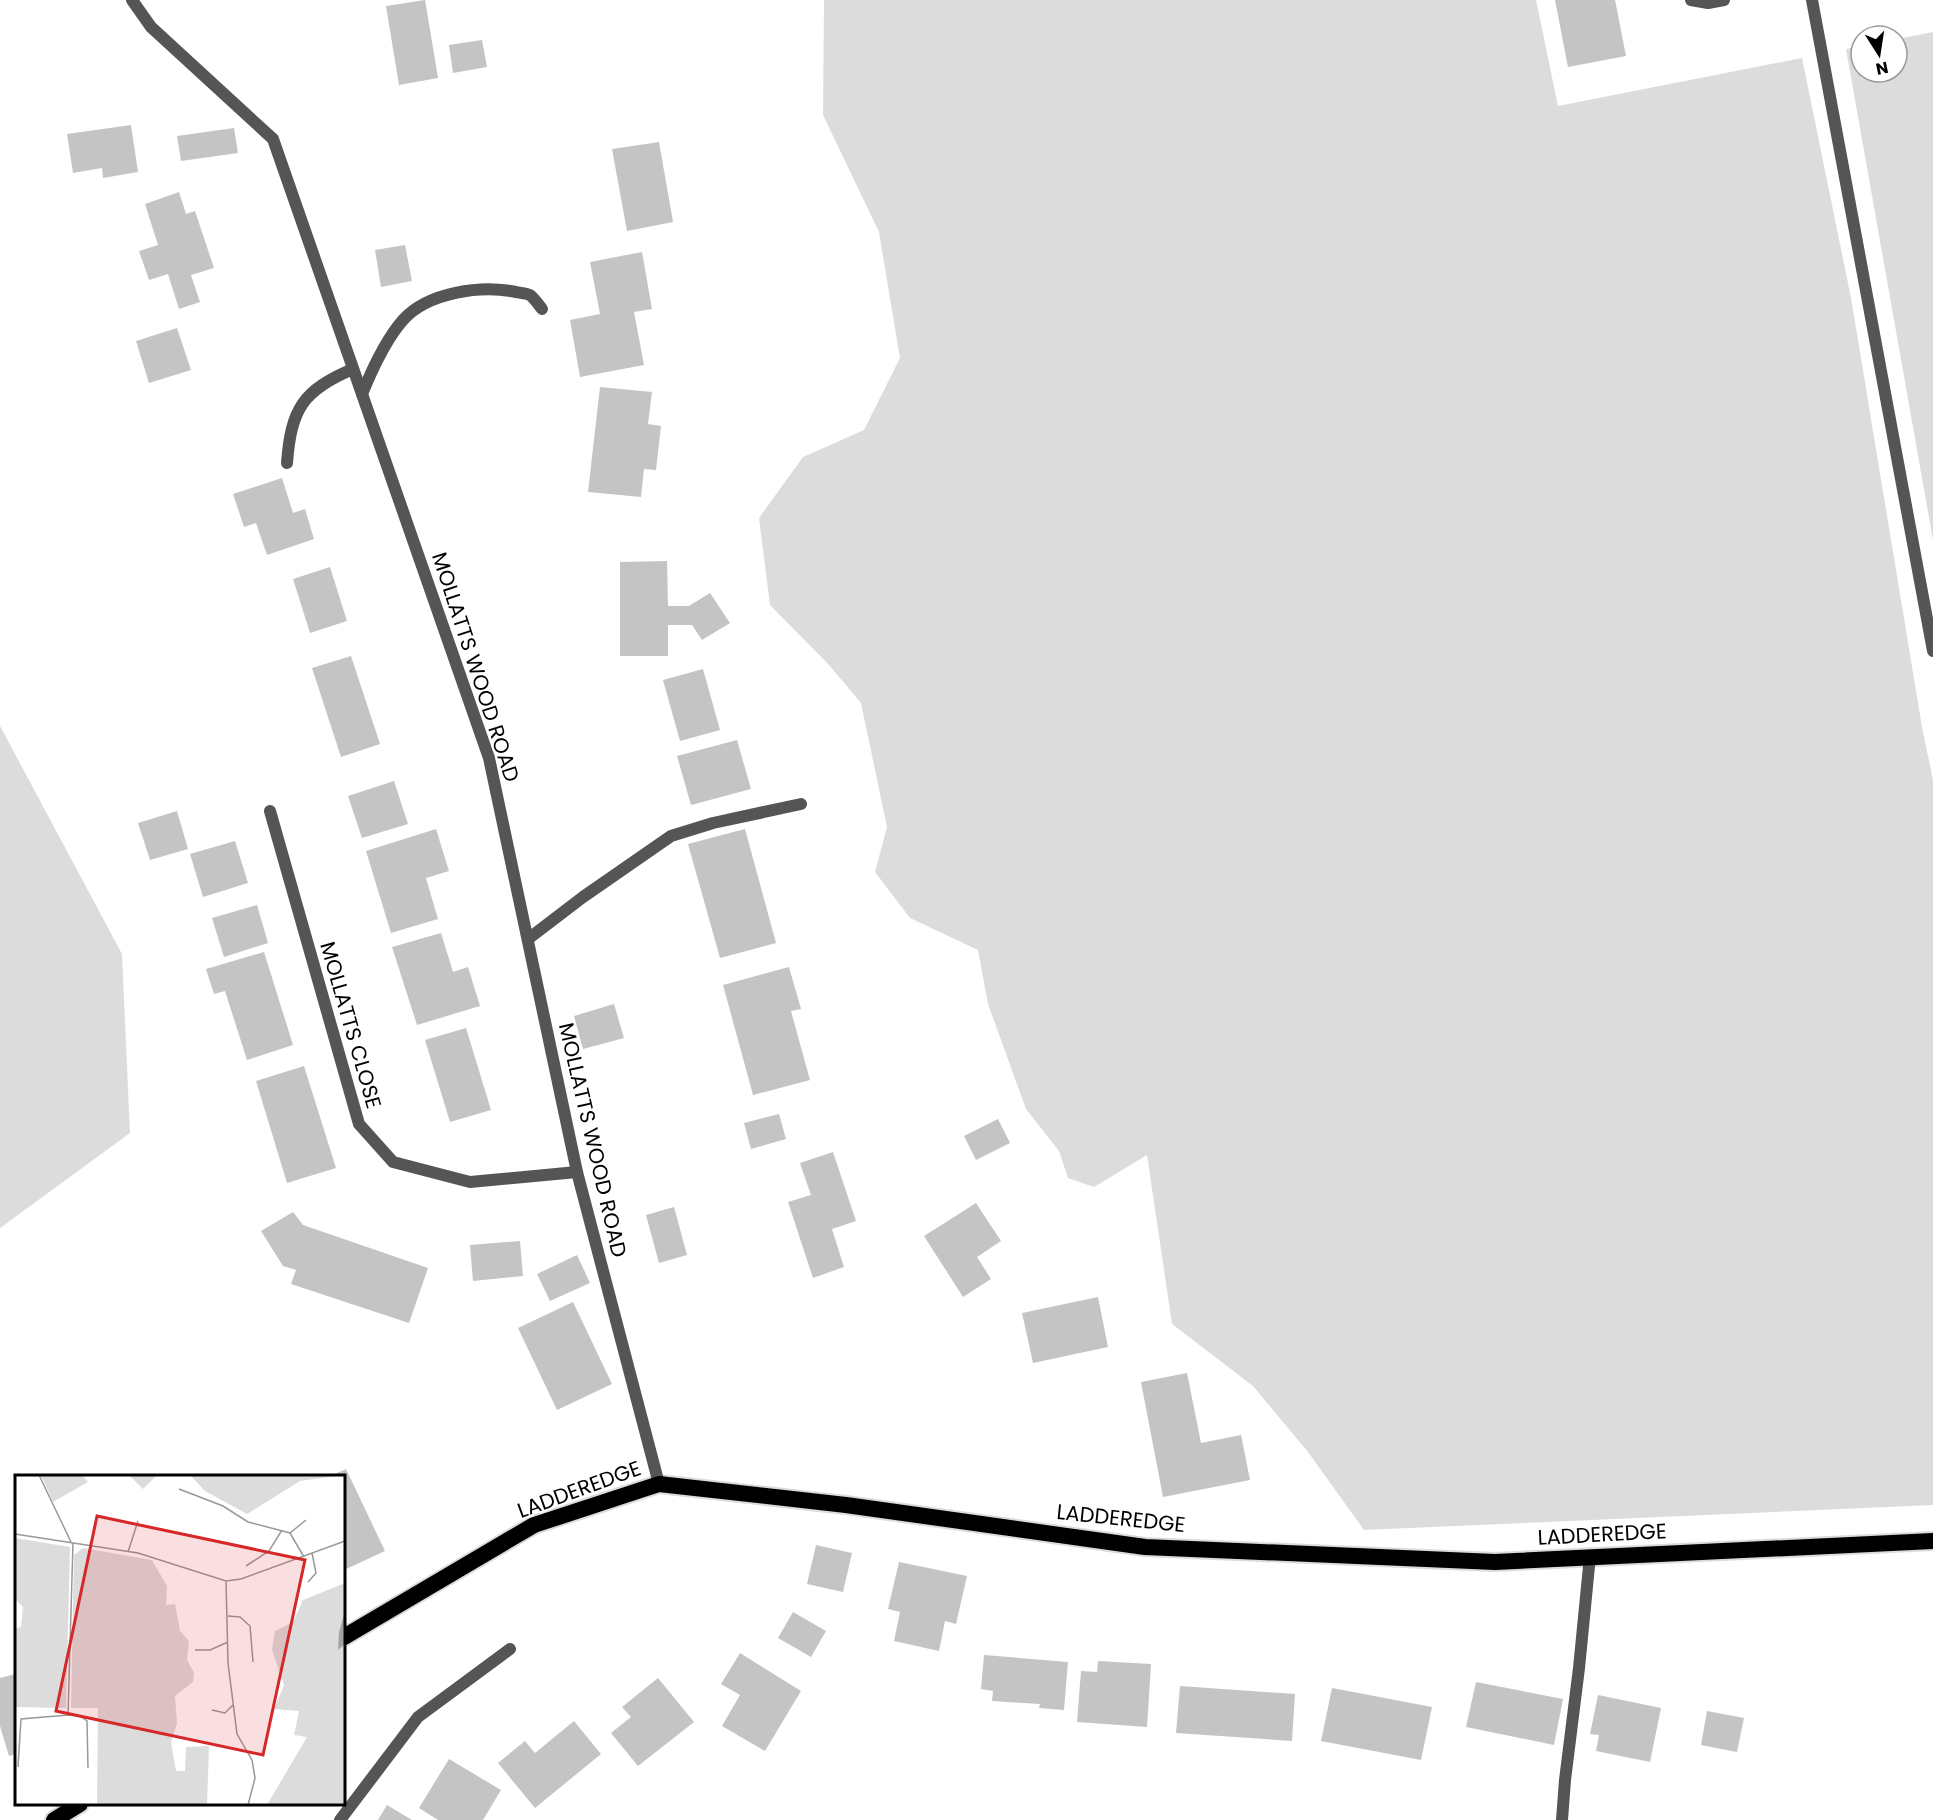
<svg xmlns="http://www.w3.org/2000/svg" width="1933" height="1820" font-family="Poppins,sans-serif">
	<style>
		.green { fill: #dcdcdc }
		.building { fill: #c4c4c4 }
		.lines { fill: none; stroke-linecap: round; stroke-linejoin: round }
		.trunk-casing { stroke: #dbdbdb; stroke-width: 20 }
		.service { stroke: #555; stroke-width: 12 }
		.minor { stroke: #555; stroke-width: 12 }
		.trunk { stroke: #000; stroke-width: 16 }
		.labels { text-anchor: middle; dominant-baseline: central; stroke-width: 4.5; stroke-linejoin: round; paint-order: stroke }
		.street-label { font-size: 21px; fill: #000; stroke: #fff }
		.inset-road { fill: none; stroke: #999; stroke-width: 1.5 }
		.view { fill: #d62828; fill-opacity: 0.15; stroke: #d62828; stroke-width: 3 }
		.inset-edge { fill: none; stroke: #000; stroke-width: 3 }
	</style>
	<rect width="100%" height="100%" fill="#fff"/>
	<!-- green -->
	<g class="green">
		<polygon points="824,0 1536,0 1558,106 1802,58 1851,298 1922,727 1933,780 1933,1505 1364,1530 1308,1452 1253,1386 1172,1324 1147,1155 1094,1187 1068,1178 1059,1151 1026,1109 988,1004 978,950 910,918 875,872 887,827 861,703 829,665 770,605 759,518 803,457 864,430 900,358 879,232 823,115"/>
		<polygon points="1933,32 1933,540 1846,49 1861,46 1861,72 1897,72 1897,39"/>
		<polygon points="0,726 122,954 130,1133 0,1228"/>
	</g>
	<!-- building -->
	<g class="building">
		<polygon points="425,0 438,78 399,85 386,6"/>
		<polygon points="1555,0 1615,0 1626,56 1568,67"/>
		<polygon points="482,40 487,67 453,73 449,45"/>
		<polygon points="131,125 138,172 103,178 102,168 73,173 67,134"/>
		<polygon points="234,128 238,153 181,161 177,136"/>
		<polygon points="659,142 673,222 627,231 612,149"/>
		<polygon points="179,192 186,214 195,211 214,268 191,275 200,302 179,309 168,274 149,280 139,251 158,245 145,204"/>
		<polygon points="405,245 412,281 381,287 375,250"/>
		<polygon points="642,252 652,309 634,312 644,365 580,377 570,320 600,314 590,262"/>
		<polygon points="177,328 191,370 149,383 136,341"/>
		<polygon points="600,387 652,392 648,424 661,426 656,470 644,469 641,497 588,492"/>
		<polygon points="282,478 293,513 305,509 314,539 267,555 256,523 244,527 233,494"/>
		<polygon points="667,561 668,606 689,606 710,593 730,623 702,640 692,625 668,625 668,656 620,656 620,562"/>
		<polygon points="330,567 347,621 310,633 293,579"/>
		<polygon points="351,656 380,744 341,757 312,668"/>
		<polygon points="703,669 720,730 680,741 663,680"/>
		<polygon points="737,740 751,789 691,805 677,756"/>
		<polygon points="394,781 408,824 362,838 348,796"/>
		<polygon points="177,811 188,849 150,860 138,823"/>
		<polygon points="436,829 449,871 426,878 438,919 391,933 366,851"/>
		<polygon points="745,829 776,943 720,958 688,844"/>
		<polygon points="235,841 248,883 203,897 190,854"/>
		<polygon points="257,905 268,943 224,957 212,918"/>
		<polygon points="441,933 453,972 468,967 480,1006 417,1025 392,947"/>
		<polygon points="264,952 293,1045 247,1060 225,991 214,994 206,969"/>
		<polygon points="789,967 801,1009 791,1011 810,1080 753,1095 723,985"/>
		<polygon points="614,1004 624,1038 583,1049 574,1016"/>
		<polygon points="466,1028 491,1110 450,1122 425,1040"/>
		<polygon points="304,1066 336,1168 287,1183 256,1081"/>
		<polygon points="779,1114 786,1139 751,1149 744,1123"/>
		<polygon points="998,1119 1010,1143 976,1160 964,1136"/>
		<polygon points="833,1152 856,1221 832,1229 844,1267 813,1278 788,1202 811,1195 800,1163"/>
		<polygon points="976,1203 1001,1241 977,1257 991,1279 963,1297 924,1236"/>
		<polygon points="674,1207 687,1255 659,1263 646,1215"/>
		<polygon points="293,1212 303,1225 428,1268 409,1323 291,1284 296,1270 283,1266 261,1231"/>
		<polygon points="520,1241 523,1276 473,1281 470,1245"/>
		<polygon points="577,1255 590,1283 550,1301 537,1274"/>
		<polygon points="1098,1297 1108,1347 1033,1363 1022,1313"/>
		<polygon points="573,1302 612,1384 557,1410 518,1328"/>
		<polygon points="1187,1373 1201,1443 1241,1435 1250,1480 1163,1497 1141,1382"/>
		<polygon points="346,1469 385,1551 344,1570 344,1476 330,1476"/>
		<polygon points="816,1545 852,1553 843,1592 807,1584"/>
		<polygon points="899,1562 967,1576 956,1624 945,1621 939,1651 894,1641 900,1612 888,1609"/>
		<polygon points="793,1612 826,1631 811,1657 778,1638"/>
		<polygon points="740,1653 801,1691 765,1751 722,1726 740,1695 721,1684"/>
		<polygon points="984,1655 1068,1662 1064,1710 1039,1708 1040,1704 992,1701 993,1691 981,1689"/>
		<polygon points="1098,1661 1151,1664 1147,1727 1077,1722 1081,1671 1097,1672"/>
		<polygon points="15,1674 16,1680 16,1754 9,1756 0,1726 0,1678"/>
		<polygon points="658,1678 694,1722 638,1766 611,1733 631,1717 622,1707"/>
		<polygon points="1476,1682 1563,1699 1554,1745 1466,1727"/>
		<polygon points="1180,1686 1295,1694 1292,1741 1176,1733"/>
		<polygon points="1332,1688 1432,1707 1421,1760 1321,1741"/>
		<polygon points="1598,1695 1661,1708 1650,1762 1596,1751 1599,1735 1590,1734"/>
		<polygon points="1707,1711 1744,1718 1737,1752 1701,1745"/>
		<polygon points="574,1721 601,1754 535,1808 498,1763 525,1741 535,1753"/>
		<polygon points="449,1759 501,1790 483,1820 438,1820 419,1808"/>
		<polygon points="387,1805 412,1820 378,1820"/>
	</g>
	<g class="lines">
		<defs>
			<g id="trunk">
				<polyline points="344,1637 534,1525 659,1484 846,1505 1145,1547 1495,1562 1933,1541"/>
				<polyline points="54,1820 80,1804"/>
			</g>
		</defs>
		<!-- trunk casing -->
		<use href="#trunk" class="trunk-casing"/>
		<!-- service -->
		<g class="service">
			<polyline points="1691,0 1708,3 1724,0"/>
			<polyline points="1812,0 1933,651"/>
			<path d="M362,394c9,-22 25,-56 41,-74 25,-28 78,-35 113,-28 4,1 10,1 14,3 4,3 9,10 12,14"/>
			<path d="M287,463c4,-54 16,-73 66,-94"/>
			<polyline points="528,939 583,897 671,836 713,823 801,804"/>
			<polyline points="1562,1820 1565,1780 1579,1668 1590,1556"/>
		</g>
		<!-- minor -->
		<g class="minor">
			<polyline points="132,0 151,27 273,139 489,758 577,1172 659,1484"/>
			<polyline points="270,811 359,1124 393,1162 470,1182 577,1172"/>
			<polyline points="340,1820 418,1717 510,1649"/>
		</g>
		<!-- trunk -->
		<use href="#trunk" class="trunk"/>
	</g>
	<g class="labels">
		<!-- street labels -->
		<g class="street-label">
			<text transform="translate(476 667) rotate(72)">MOLLATTS WOOD ROAD</text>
			<text transform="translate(351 1025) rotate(74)">MOLLATTS CLOSE</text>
			<text transform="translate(593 1140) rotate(77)">MOLLATTS WOOD ROAD</text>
			<text transform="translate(579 1489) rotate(-20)">LADDEREDGE</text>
			<text transform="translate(1121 1518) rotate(6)">LADDEREDGE</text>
			<text transform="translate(1602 1534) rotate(-3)">LADDEREDGE</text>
		</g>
	</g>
	<!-- overview -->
	<g transform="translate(15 1475)">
		<rect width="330" height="330" fill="#fff"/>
		<path d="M26,0h41l6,7 -35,20zM114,0h28l-14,14zM175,0h153l-43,6 -53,33 -42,-23zM0,63l55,9 -4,161 -51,-1v-78l6,-2 2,-20 -8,-8zM68,73l69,12 15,26 -1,19 9,-1 5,27 9,10 -2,19 7,13 -1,9 -18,14 2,28 -6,18 5,29h9l1,-24 23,-1 -2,59h-110l1,-97h-27l3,-153zM330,108v222h-78l40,-68 -13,-2 5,-24 -25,-2 10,-24 -12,-35 3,-19 18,-9 10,-22z" fill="#dcdcdc"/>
		<path d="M330,136v33l-7,6 1,-18z" fill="#a3a3a3"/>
		<path class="inset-road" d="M24,0l32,67M164,14l44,17 25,16 42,11 14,24M275,58l16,-13M0,59l123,19 88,28 15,-2 104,-38M113,77l10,-31M231,91l23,-15 13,-21M211,106l2,82 9,71 15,26 3,18 -7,27M293,107l8,-9 -4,-20M213,141l12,1 10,9 3,36M180,175h15l18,-8M197,235l13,3 8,-8M53,240l5,-172M3,292l3,-48 47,-4 12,1 7,5 1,47"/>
		<path class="view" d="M82,41l208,44 -42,195 -207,-44z"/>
		<rect width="330" height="330" class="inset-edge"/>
	</g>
	<!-- north arrow -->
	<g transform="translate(1879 54) rotate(168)"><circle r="28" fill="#ffffff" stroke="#999999" stroke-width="1.5"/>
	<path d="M0-4.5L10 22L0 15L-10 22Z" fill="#000000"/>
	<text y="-9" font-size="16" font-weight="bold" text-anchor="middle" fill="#000000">N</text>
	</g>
</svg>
